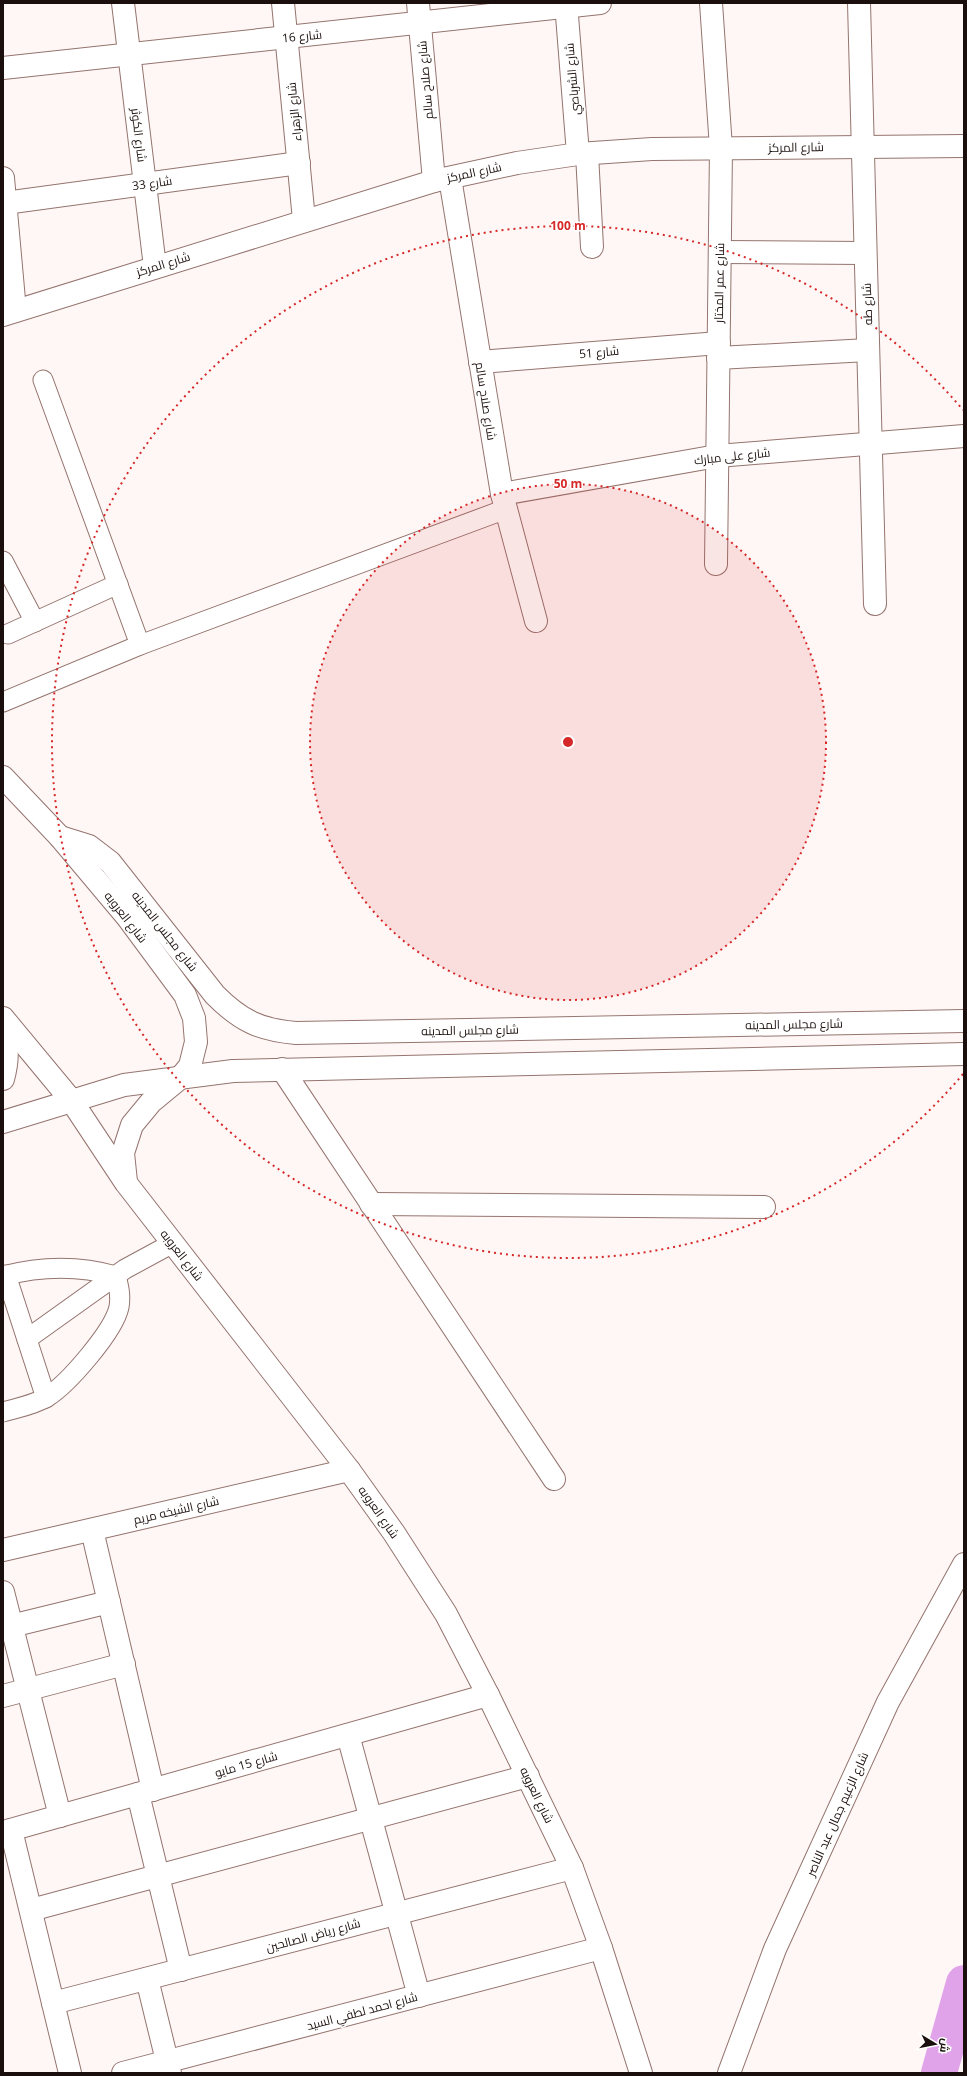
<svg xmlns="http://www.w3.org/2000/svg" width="967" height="2076" font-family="'Open Sans',Cairo,sans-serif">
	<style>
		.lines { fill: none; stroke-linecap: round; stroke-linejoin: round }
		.canal { stroke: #e0a2e9; stroke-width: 36 }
		.service-casing { stroke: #94746e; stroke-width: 21 }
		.minor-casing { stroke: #94746e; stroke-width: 24 }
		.tertiary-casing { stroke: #94746e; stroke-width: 24 }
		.service { stroke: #fff; stroke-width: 19 }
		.minor { stroke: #fff; stroke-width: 22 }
		.tertiary { stroke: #fff; stroke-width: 22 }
		.ring { fill: none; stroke: #d62828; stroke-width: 2; stroke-dasharray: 2 4 }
		.labels { text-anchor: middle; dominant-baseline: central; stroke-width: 3; stroke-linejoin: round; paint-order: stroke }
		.street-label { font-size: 12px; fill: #1b0f0d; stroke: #fff }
		.centre { fill: #d62828; stroke: #fff; stroke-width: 2 }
		.ring-label { font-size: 12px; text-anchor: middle; font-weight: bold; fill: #d62828; stroke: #fff; stroke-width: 3; stroke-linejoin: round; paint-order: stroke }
	</style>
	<rect width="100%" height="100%" fill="#fff7f6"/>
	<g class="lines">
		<!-- canal -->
		<polyline class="canal" points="939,2073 964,1983"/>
		<defs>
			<g id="service">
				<polyline points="43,380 140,645"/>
				<polyline points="3,561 35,622"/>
				<polyline points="8,634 118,584"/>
				<polyline points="3,702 140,645 506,509"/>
				<polyline points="6,1275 46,1398"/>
				<path d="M3,1276c38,-10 75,-11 113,0 3,11 5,20 3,31 -5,24 -51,77 -72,90 -13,8 -30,11 -44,15"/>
				<polyline points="27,1339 125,1269 173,1243"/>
			</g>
			<g id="minor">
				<polyline points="123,3 155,267"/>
				<polyline points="283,3 304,220"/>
				<polyline points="418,3 434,181"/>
				<polyline points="566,3 578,154"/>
				<polyline points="711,3 721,148 716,564"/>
				<polyline points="859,3 875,604"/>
				<polyline points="3,68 600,3"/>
				<polyline points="587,154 592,247"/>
				<polyline points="3,178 15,311"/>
				<polyline points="450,178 502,494 536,621"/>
				<polyline points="5,203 299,163"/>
				<polyline points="720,252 865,253"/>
				<polyline points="3,315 434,181 517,163 578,154 652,149 964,146"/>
				<polyline points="718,358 868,350"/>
				<polyline points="480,362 719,343"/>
				<polyline points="502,494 717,456 964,436"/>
				<polyline points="282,1069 554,1479"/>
				<polyline points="371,1204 764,1207"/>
				<polyline points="92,1530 153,1790"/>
				<polyline points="3,1550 349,1470"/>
				<polyline points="3,1592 60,1816"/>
				<polyline points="3,1628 109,1602"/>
				<polyline points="3,1696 124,1664"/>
				<polyline points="348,1735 419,1996"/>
				<polyline points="138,1794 181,1970"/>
				<polyline points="11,1830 70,2073"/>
				<polyline points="3,1832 488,1695"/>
				<polyline points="31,1910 528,1776"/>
				<polyline points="147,1979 170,2073"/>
				<polyline points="53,2003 572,1868"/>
				<polyline points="123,2073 601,1948"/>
			</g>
			<g id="tertiary">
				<polyline points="3,777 60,837 128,918 185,995 194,1018 196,1042 190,1066 180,1078 151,1102 132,1125 123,1153 126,1182"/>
				<path d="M60,837l29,9 21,16 105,133c26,26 45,35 81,38l668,-12"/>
				<polyline points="3,1018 71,1100 126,1183 349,1470 394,1533 446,1614 488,1695 572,1868 601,1948 641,2073"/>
				<path d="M3,1029c5,18 5,32 0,50"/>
				<polyline points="3,1122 124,1085 233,1071 964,1054"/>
				<polyline points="729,2073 775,1949 888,1702 964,1564"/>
			</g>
		</defs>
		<!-- service casing -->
		<use href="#service" class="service-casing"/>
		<!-- minor casing -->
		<use href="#minor" class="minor-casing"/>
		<!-- tertiary casing -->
		<use href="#tertiary" class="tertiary-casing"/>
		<!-- service -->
		<use href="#service" class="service"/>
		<!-- minor -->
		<use href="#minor" class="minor"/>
		<!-- tertiary -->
		<use href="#tertiary" class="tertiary"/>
	</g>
	<!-- distance rings -->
	<circle cx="568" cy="742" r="258" fill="#d62828" fill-opacity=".12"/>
	<g class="ring">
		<circle cx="568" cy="742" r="258"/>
		<path d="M963 1074A516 516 0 1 1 963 410"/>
	</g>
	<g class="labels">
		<!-- street labels -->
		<g class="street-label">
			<text transform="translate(302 36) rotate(-6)">شارع 16</text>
			<text transform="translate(572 79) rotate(-95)">شارع الشرباصي</text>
			<text transform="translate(425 80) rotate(-95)">شارع صلاح سالم</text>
			<text transform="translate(294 112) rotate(-96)">شارع الزهراء</text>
			<text transform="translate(139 135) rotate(83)">شارع الكوثر</text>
			<text transform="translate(796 147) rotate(-1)">شارع المركز</text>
			<text transform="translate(474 172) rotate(-12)">شارع المركز</text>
			<text transform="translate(152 183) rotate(-8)">شارع 33</text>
			<text transform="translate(163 264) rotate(-17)">شارع المركز</text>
			<text transform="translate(719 283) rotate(-89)">شارع عمر المختار</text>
			<text transform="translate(867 304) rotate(-92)">شارع طه</text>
			<text transform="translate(599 352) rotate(-5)">شارع 51</text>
			<text transform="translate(486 401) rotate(81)">شارع صلاح سالم</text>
			<text transform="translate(732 456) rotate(-6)">شارع على مبارك</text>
			<text transform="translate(126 917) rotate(52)">شارع العروبه</text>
			<text transform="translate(165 931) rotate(52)">شارع مجلس المدينه</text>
			<text transform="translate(794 1024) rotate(-1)">شارع مجلس المدينه</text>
			<text transform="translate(470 1030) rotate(-1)">شارع مجلس المدينه</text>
			<text transform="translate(182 1255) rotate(52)">شارع العروبه</text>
			<text transform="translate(176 1510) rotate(-13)">شارع الشيخه مريم</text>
			<text transform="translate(379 1512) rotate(55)">شارع العروبه</text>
			<text transform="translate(246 1764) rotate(-16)">شارع 15 مايو</text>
			<text transform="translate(537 1795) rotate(64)">شارع العروبه</text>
			<text transform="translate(837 1814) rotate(-66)">شارع الزعيم جمال عبد الناصر</text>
			<text transform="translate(313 1935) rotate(-15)">شارع رياض الصالحين</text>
			<text transform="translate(362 2011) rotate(-15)">شارع احمد لطفي السيد</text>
		</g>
	</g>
	<circle cx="568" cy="742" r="6" class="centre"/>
	<g class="ring-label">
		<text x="568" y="230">100 m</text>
		<text x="568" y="488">50 m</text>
	</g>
	<!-- border -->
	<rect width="967" height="2076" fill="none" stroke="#1b0f0d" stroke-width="8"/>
	<!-- north arrow -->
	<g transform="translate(935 2044) rotate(100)" stroke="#ffffff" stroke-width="3" paint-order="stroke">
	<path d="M0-3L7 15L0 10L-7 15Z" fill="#1b0f0d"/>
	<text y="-6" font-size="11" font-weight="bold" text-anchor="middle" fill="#1b0f0d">ش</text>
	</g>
</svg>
